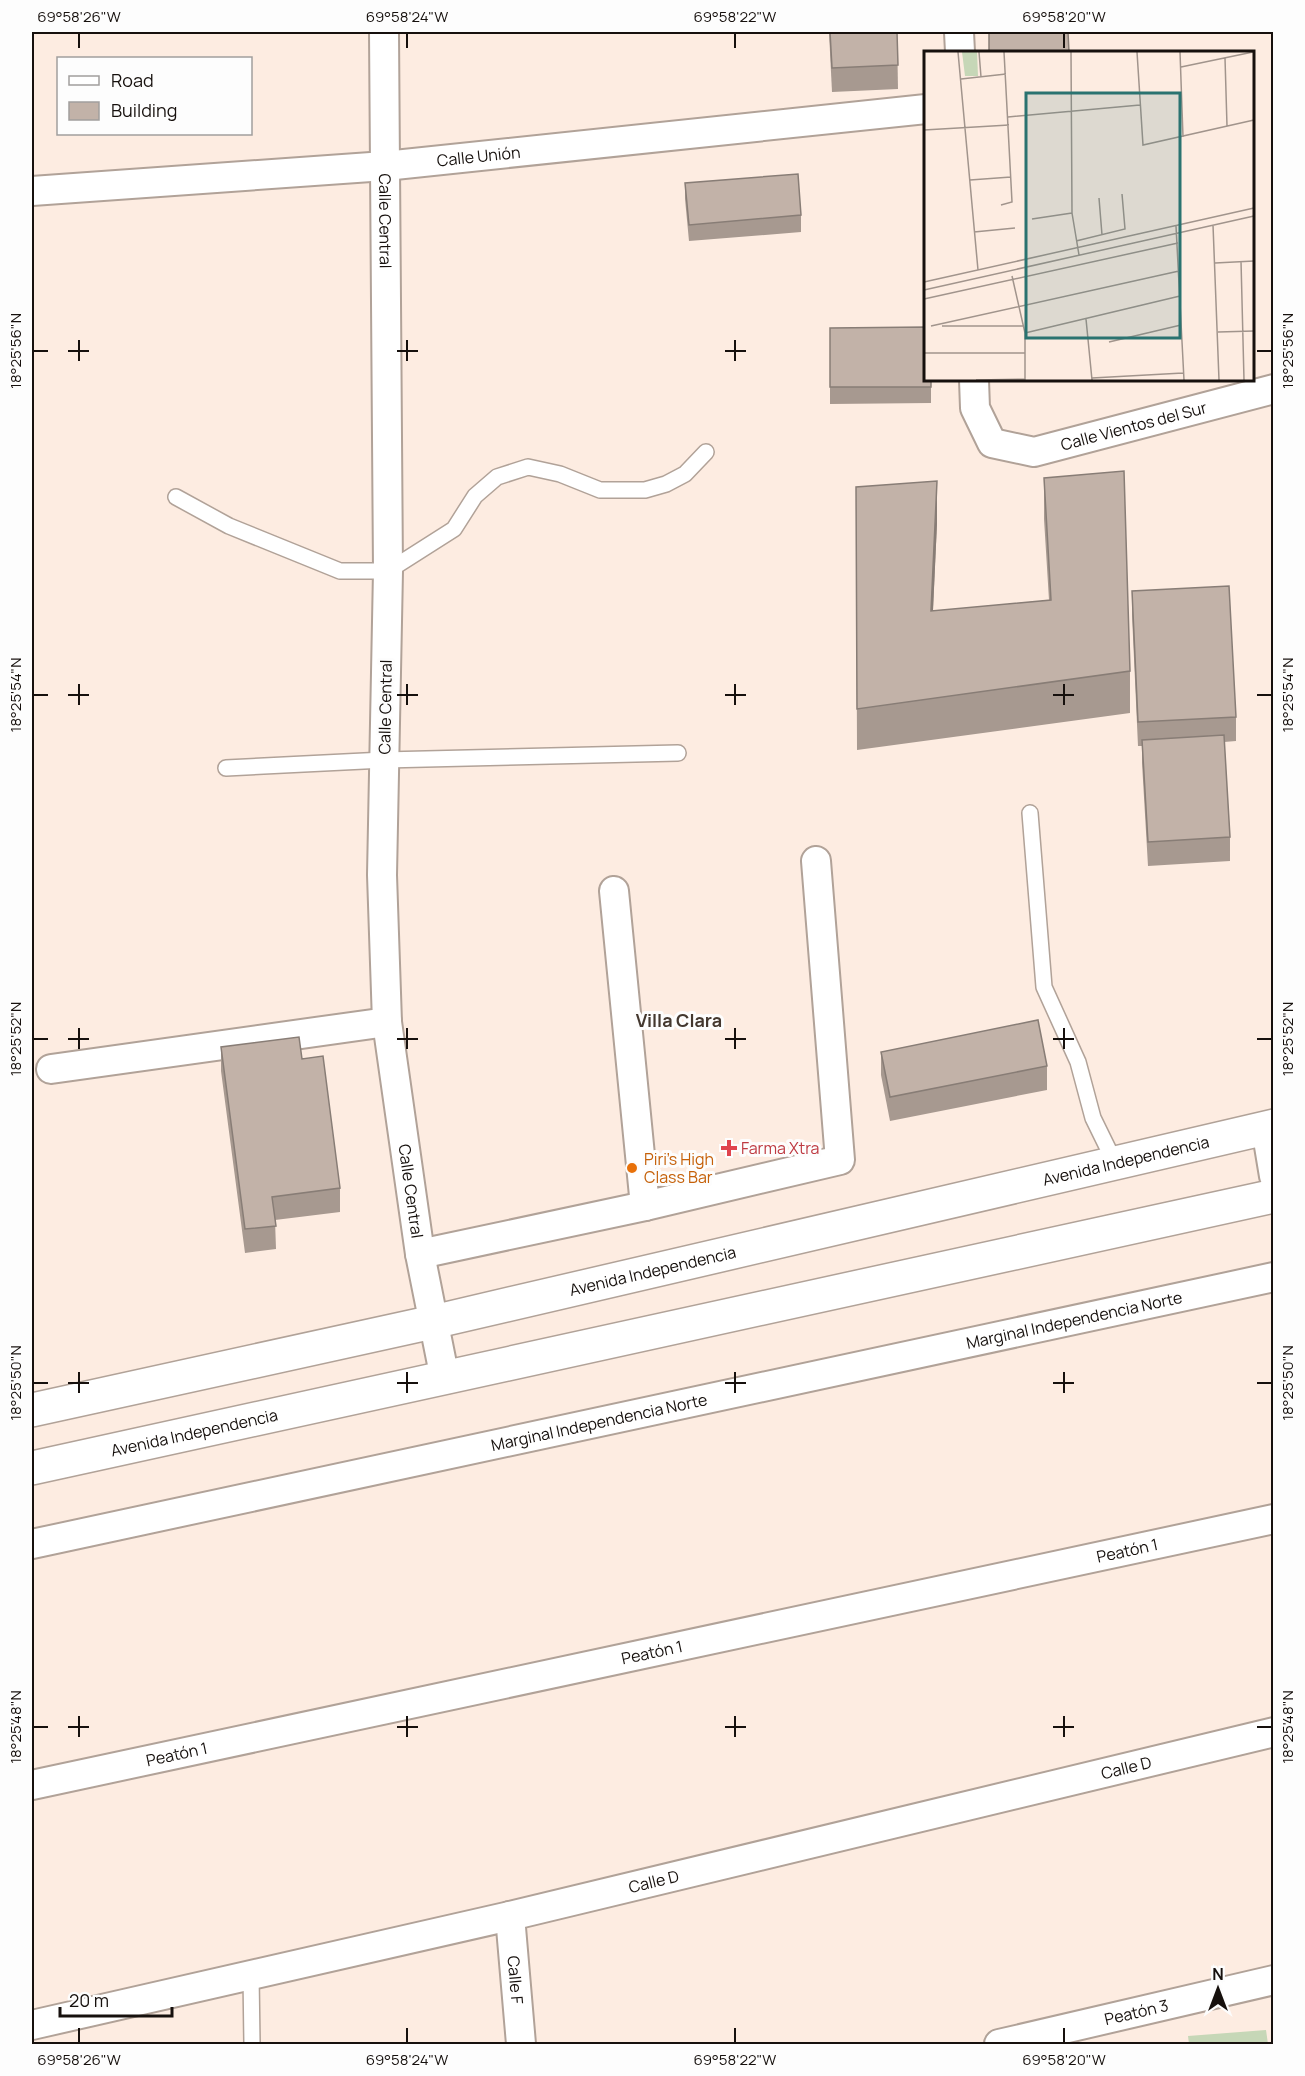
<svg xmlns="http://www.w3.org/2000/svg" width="1305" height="2076" font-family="Manrope,sans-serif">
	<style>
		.green { fill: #c6d7b7 }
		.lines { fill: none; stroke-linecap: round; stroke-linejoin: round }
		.lane-casing { stroke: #b1a298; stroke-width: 18 }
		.street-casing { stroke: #b1a298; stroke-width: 32 }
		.secondary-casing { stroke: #b1a298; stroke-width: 36 }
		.lane { stroke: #fff; stroke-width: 15 }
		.street { stroke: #fff; stroke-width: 28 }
		.secondary { stroke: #fff; stroke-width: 33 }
		.wall { fill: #a79990 }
		.shaded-wall { fill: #887d76 }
		.building { fill: #c2b2a8; stroke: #887d76; stroke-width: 1.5 }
		.ticks { fill: none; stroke: #16100d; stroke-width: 2 }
		.health-dot { fill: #e0444e; stroke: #fdfdfd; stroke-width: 2 }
		.food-dot { fill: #e8710a; stroke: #fdfdfd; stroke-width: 2 }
		.labels { text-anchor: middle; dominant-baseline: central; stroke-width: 6; stroke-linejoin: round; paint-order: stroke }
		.street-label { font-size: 16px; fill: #16100d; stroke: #fdfdfd }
		.health-label { font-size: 16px; fill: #be3a42; stroke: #fdfdfd; text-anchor: start }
		.food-label { font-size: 16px; fill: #c56008; stroke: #fdfdfd; text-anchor: start }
		.neighbourhood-label { font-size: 18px; font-weight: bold; fill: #44382f; stroke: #fdfdfd }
		.inset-road { fill: none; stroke: #a1948c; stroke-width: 1.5 }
		.view { fill: #2a7370; fill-opacity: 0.15; stroke: #2a7370; stroke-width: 3 }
		.inset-edge { fill: none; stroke: #16100d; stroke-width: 3 }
		.neatline { fill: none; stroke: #16100d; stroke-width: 2 }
		.ticks-label { font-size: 15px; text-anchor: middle; fill: #16100d }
	</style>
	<rect width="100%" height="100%" fill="#fdece1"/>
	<!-- green -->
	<polygon class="green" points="1266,2030 1268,2044 1189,2044 1188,2036"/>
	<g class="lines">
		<defs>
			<g id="lane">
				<polyline points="176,497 229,526 340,571 388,571 454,529 475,496 497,477 528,467 560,474 600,490 645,490 666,484 685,474 706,452"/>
				<polyline points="226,768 384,760 678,753"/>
				<polyline points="1030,813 1044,987 1078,1062 1093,1118 1115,1163"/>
				<polyline points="251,1975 252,2044"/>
			</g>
			<g id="street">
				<path id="s1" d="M384,32l4,539 -6,304 5,147 33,232 25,125"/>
				<polyline points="959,32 960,52"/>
				<path id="s2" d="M32,191l353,-25 541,-57"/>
				<path id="s3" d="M974,380l1,28 17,35 42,9 240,-63"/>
				<polyline points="614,891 645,1206"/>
				<polyline points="51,1069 387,1022"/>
				<polyline points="1266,1128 1274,1176"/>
				<polyline points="420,1254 645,1206 840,1160 816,861"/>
				<path id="s4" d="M32,1544l1242,-267"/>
				<path id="s5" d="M32,1785l1242,-266"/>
				<path id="s6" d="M510,1916l11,128"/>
				<path id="s7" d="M32,2025l478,-109 764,-184"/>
				<path id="s8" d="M999,2044l275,-64"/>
			</g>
			<g id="secondary">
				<path id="s9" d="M32,1410l401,-88 841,-196"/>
				<path id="s10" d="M32,1468l1242,-272"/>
			</g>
		</defs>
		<!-- lane casing -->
		<use href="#lane" class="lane-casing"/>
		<!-- street casing -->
		<use href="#street" class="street-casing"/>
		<!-- secondary casing -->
		<use href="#secondary" class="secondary-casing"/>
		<!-- lane -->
		<use href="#lane" class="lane"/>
		<!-- street -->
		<use href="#street" class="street"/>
		<!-- secondary -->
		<use href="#secondary" class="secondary"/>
	</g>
	<!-- wall -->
	<g class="wall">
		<polygon points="829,32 897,32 898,89 832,92"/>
		<polygon points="685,183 801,215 801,232 689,241 685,199"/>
		<polygon points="830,328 931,380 931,403 830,404"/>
		<polygon points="1044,478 1130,671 1130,713 857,750 856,487 937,523 933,611 1049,600 1044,519"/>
		<polygon points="1132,591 1236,717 1236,741 1224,742 1230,837 1230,861 1148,866 1142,763 1142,746 1138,746 1132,615"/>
		<polygon points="221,1047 302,1059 340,1188 340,1212 275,1220 276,1249 245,1253 221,1071"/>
		<polygon points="881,1052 1047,1066 1047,1090 890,1121 881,1075"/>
	</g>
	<!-- shaded-wall -->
	<polygon class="shaded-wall" points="937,481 937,523 931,652 931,611"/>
	<!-- building -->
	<g class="building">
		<polygon points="830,32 897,32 898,65 832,68"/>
		<polygon points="989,32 1068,32 1069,52 989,52"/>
		<polygon points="798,174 801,215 689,225 685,183"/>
		<polygon points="926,327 926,380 931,380 931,387 830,387 830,328"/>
		<polygon points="1124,471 1130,671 857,709 856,487 937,481 931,611 1051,600 1044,478"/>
		<polygon points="1229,586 1236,717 1138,722 1132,591"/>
		<polygon points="1224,735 1230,837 1148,842 1142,740"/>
		<polygon points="1038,1020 1047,1066 890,1097 881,1052"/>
		<polygon points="299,1037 302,1059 323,1056 340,1188 272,1197 276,1226 245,1229 221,1047"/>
	</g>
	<!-- ticks -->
	<path class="ticks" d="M79,33v15M407,33v15M735,33v15M1064,33v15M79,340v21M407,340v21M735,340v21M33,351h15M68,351h21M397,351h21M725,351h21M1257,351h15M79,684v21M407,684v21M735,684v21M1064,684v21M33,695h15M68,695h21M397,695h21M725,695h21M1053,695h21M1257,695h15M79,1028v21M407,1028v21M735,1028v21M1064,1028v21M33,1039h15M68,1039h21M397,1039h21M725,1039h21M1053,1039h21M1257,1039h15M79,1372v21M407,1372v21M735,1372v21M1064,1372v21M33,1383h15M68,1383h21M397,1383h21M725,1383h21M1053,1383h21M1257,1383h15M79,1716v21M407,1716v21M735,1716v21M1064,1716v21M33,1727h15M68,1727h21M397,1727h21M725,1727h21M1053,1727h21M1257,1727h15M79,2028v15M407,2028v15M735,2028v15M1064,2028v15"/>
	<!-- markers -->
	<path class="health-dot" d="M726 1139h6v6h6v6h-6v6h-6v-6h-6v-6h6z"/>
	<circle class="food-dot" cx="632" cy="1168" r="6"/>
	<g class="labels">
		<!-- street labels -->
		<g class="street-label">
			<text stroke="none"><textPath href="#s2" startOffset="448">Calle Unión</textPath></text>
			<text stroke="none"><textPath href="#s1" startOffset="189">Calle Central</textPath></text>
			<text stroke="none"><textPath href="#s3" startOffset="213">Calle Vientos del Sur</textPath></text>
			<text transform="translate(385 707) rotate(-89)">Calle Central</text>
			<text stroke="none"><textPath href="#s9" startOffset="1122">Avenida Independencia</textPath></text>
			<text stroke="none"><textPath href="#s1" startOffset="1161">Calle Central</textPath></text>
			<text stroke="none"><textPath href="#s9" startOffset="636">Avenida Independencia</textPath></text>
			<text stroke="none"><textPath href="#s4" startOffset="1066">Marginal Independencia Norte</textPath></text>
			<text stroke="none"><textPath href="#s4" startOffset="580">Marginal Independencia Norte</textPath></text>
			<text stroke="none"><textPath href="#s10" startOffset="166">Avenida Independencia</textPath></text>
			<text stroke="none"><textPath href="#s5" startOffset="1120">Peatón 1</textPath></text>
			<text stroke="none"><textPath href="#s5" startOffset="634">Peatón 1</textPath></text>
			<text stroke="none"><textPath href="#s5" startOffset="148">Peatón 1</textPath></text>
			<text stroke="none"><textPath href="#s7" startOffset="1124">Calle D</textPath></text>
			<text stroke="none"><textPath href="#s7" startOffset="638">Calle D</textPath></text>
			<text stroke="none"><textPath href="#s6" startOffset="64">Calle F</textPath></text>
			<text stroke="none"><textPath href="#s8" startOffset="141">Peatón 3</textPath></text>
		</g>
		<!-- health labels -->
		<g class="health-label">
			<text x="741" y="1148">Farma Xtra</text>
		</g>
		<!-- food labels -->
		<g class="food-label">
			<text x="644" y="1159">Piri's High<tspan x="644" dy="18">Class Bar</tspan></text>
		</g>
		<!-- neighbourhood labels -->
		<g class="neighbourhood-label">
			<text x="679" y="1020">Villa Clara</text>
		</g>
	</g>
	<!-- overview -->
	<g transform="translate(924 51)">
		<rect width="330" height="330" fill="#fdece1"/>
		<path d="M38,1h15l1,24h-13z" fill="#c6d7b7"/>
		<path class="inset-road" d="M34,1l20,218M55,1l2,25M147,1l1,161 7,42M213,1l6,93 111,-25M256,1l3,85M301,7l2,68M257,16l72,-15M37,28l45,-5M84,66l132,-12M0,79l85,-5M46,129l41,-3M175,147l3,37M77,154l11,-3 -8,-150M108,168l40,-6M289,174l6,155M252,175l8,154M50,181l41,-4M152,190l49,-12 -3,-35M317,210l3,119M291,212l39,-2M88,225l13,57v47M0,231l330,-74M0,239l330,-74M0,248l254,-56M162,268l6,61M7,275l248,-55M18,275h81M294,281l36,-1M101,282l155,-37M185,291l72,-17M0,302h101M168,327l91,-5M52,329l49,-1"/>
		<path class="view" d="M102,42h154v245h-154z"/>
		<rect width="330" height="330" class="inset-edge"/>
	</g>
	<!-- border -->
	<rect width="1305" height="2076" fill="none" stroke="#fdfdfd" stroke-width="66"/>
	<!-- legend -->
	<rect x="57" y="57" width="195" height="78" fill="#fdfdfd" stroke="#a19e9d" stroke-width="1.5"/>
	<rect x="69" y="76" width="30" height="9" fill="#ffffff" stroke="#a19e9d" stroke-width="1.5"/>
	<text x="111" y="87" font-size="18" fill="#16100d">Road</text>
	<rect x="69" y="102" width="30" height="18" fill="#c2b2a8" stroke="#a19e9d" stroke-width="1.5"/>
	<text x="111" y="117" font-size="18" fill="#16100d">Building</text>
	<!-- north arrow -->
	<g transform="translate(1218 1989)" stroke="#fdfdfd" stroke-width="4.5" paint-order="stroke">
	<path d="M0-4.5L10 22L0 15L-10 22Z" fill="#16100d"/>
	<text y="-9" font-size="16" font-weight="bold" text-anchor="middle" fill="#16100d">N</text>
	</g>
	<!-- scale -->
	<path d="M60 2007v9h112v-9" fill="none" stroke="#16100d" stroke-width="3"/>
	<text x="69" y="2007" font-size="18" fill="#16100d" stroke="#fdfdfd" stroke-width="4.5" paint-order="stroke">20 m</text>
	<rect x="33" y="33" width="1239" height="2010" class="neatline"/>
	<g class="ticks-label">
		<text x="79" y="22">69°58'26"W</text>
		<text x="407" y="22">69°58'24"W</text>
		<text x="735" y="22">69°58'22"W</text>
		<text x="1064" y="22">69°58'20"W</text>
		<text transform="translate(16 351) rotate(-90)" y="5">18°25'56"N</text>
		<text transform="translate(1288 351) rotate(-90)" y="5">18°25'56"N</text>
		<text transform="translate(16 695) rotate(-90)" y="5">18°25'54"N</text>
		<text transform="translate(1288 695) rotate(-90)" y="5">18°25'54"N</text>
		<text transform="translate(16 1039) rotate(-90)" y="5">18°25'52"N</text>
		<text transform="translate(1288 1039) rotate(-90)" y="5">18°25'52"N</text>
		<text transform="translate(16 1383) rotate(-90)" y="5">18°25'50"N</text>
		<text transform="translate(1288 1383) rotate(-90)" y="5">18°25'50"N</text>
		<text transform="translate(16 1727) rotate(-90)" y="5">18°25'48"N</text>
		<text transform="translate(1288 1727) rotate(-90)" y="5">18°25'48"N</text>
		<text x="79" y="2065">69°58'26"W</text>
		<text x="407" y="2065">69°58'24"W</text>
		<text x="735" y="2065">69°58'22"W</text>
		<text x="1064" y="2065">69°58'20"W</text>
	</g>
</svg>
